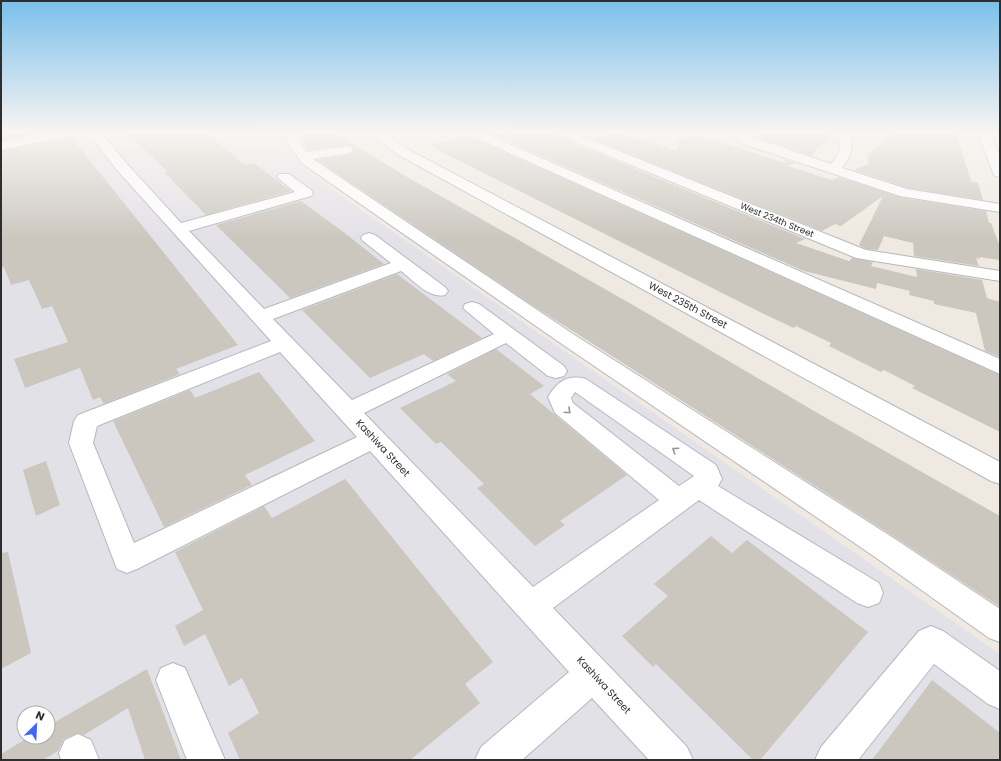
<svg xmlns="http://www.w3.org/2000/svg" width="1001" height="761" font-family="Poppins,sans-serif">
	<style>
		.industrial { fill: #e3e1e8; fill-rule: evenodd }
		.building { fill: #cbc7bf }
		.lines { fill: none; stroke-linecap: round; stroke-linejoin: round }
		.minor-casing { stroke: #b4b7c1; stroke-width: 2 }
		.minor { fill: #fff; fill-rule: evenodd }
		.oneway { stroke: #969696 }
		.labels { text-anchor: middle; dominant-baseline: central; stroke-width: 3; stroke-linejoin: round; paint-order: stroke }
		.far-street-label { font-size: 9px; fill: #2e2e2e; stroke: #fff }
		.street-label { font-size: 10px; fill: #2e2e2e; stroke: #fff }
	</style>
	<rect width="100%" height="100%" fill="#efe9e1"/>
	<!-- industrial -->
	<path class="industrial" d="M1,133h282l6,19 25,25 686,477v106h-999zM24,713h24v24h-24z"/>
	<!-- building -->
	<g class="building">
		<polygon points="1,133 38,133 1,140"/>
		<polygon points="127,133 206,133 245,165 254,163 291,191 206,215 165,173 168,172"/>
		<polygon points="300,133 335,133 402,174 633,305 821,415 1000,516 1000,607 896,538 529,303 317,160 351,154 354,151 351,146 347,145 308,150"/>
		<polygon points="488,133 556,133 558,136 575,144 805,239 796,243 849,261 852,258 873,262 871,266 917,277 916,269 982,280 987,298 1000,302 1000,357 985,351 976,313 934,304 934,301 909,295 910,291 877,283 876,289 804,271"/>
		<polygon points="611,133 620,133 642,141 646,140 676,151 679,140 693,136 707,140 711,139 788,164 783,159 795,163 788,166 832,180 839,177 900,197 986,211 989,223 991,223 1000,247 1000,260 979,257 980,259 976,258 979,266 914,256 913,243 884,236 878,250 866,249 859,245 883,196 841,226 835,224 822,231 593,139"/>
		<polygon points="757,133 832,133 811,156 764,140"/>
		<polygon points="894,133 956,133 971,181 978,183 983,200 907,188 854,170 868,164 868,155"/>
		<polygon points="467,135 1000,375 1000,432 912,388 915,386 884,370 881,372 829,346 831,343 796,326 794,328 766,315 434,148 437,147 431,145"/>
		<polygon points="70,136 238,345 176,369 180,374 104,404 100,397 93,400 80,368 25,388 14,359 68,342 52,306 42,309 29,280 11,285 4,267 1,268 1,151 66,138"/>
		<polygon points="301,201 342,231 384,264 290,298 216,225"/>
		<polygon points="397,274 482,338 433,361 424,354 370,378 302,310"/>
		<polygon points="496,349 544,386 530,394 627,475 560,521 565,525 535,546 477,488 484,484 441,442 436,444 400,408 456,381 447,374"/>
		<polygon points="259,372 315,441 245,475 252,485 164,527 113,421 190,390 195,398"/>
		<polygon points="46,461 60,505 36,516 23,470"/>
		<polygon points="345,479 493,662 465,684 480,703 410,760 240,760 228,733 259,713 242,678 229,686 205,634 184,646 175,626 203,610 175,552 264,506 272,518"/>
		<polygon points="711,536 732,553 747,540 868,632 760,760 753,760 656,664 653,667 622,636 668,596 654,584"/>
		<polygon points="8,552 31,653 1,669 1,553"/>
		<polygon points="147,669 181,760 145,760 128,708 84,735 77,733 64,739 58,751 43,760 1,760 1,754 29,737 48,737 48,726"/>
		<polygon points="932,680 1000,733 1000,760 872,760"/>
	</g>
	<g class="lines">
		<defs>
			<g id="minor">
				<polygon points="47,133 72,133 66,137 1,150 1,142"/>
				<path d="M89,133h12l26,31 54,59 114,-31 -18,-15 2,-3h10l22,16 2,3 -2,3 -122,35 75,78 127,-46 -28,-22 -2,-3 2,-3 6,-2 6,2 70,52 3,4 -3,4c-16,4 -32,-15 -44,-24l-128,48 79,81 142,-66 -31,-26 2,-4 7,-2 7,2 85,62 3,5 -3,5 -8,2 -8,-2 -42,-33 -142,70 169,174 126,-87 -104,-87 -7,-16c9,-15 19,-23 38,-18l130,86 6,14 -4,7 161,97 4,10 -4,10 -11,4 -11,-4 -158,-103 -146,108 134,139 6,13h-44l-57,-62 -70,62h-47l6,-13 88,-75 -199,-221 -233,118 -10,4 -10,-4 -48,-126 5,-22 4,-6 193,-74 -154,-171zM280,352l77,85 -223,106 -41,-100 4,-17zM575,392l119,84 -15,10 -106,-83 -2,-5z"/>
				<polygon points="286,133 298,133 302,146 307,152 347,146 351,147 353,150 351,153 313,159 573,334 895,539 1000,609 1000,642 989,638 875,557 559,342 303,164 290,147"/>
				<polygon points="373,133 386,133 407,149 1000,462 1000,484 991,481 399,155 386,146"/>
				<polygon points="468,133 484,133 1000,359 1000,374 470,135"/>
				<polygon points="557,133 574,133 866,250 1000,271 1000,281 856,258 559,135"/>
				<path d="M724,133h16l91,31c9,-10 11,-18 7,-31h12c4,15 1,23 -8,35l65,21 93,15v8l-100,-16 -156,-52z"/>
				<polygon points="978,133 990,133 1000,157 1000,177 995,176 993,173"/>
				<polygon points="931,626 943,631 1000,671 1000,709 988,704 934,664 858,760 815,760 821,747 919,631"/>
				<polygon points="173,663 185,668 225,760 187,760 156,680 161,668"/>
				<polygon points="78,734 91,740 99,760 61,760 59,753 65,740"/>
			</g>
		</defs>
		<!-- minor casing -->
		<use href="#minor" class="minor-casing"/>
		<!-- minor -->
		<use href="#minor" class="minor"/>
	</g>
	<!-- one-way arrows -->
	<defs><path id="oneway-chevron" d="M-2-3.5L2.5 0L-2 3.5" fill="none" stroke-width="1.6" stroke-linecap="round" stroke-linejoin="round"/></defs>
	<g class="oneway">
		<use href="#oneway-chevron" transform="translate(568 411) rotate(43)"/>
		<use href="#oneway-chevron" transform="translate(675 450) rotate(-146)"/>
	</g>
	<!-- sky -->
	<linearGradient id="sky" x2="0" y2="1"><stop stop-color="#7abfeb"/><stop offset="0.55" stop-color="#f8f5f2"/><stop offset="1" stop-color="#f8f5f2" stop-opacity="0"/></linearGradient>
	<rect width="1001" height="240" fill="url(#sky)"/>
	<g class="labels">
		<!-- far-street labels -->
		<g class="far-street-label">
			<text transform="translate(777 220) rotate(22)">West 234th Street</text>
		</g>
		<!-- street labels -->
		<g class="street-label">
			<text transform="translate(688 305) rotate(28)">West 235th Street</text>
			<text transform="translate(383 448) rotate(47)">Kashiwa Street</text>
			<text transform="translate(604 685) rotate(47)">Kashiwa Street</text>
		</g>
	</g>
	<!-- border -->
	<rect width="1001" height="761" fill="none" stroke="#2e2e2e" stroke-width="4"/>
	<!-- north arrow -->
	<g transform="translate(36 725) rotate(24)"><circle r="19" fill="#ffffff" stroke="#ababab"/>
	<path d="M0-3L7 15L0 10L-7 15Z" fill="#4264fb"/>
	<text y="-6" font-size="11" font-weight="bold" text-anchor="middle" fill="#2e2e2e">N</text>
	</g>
</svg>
